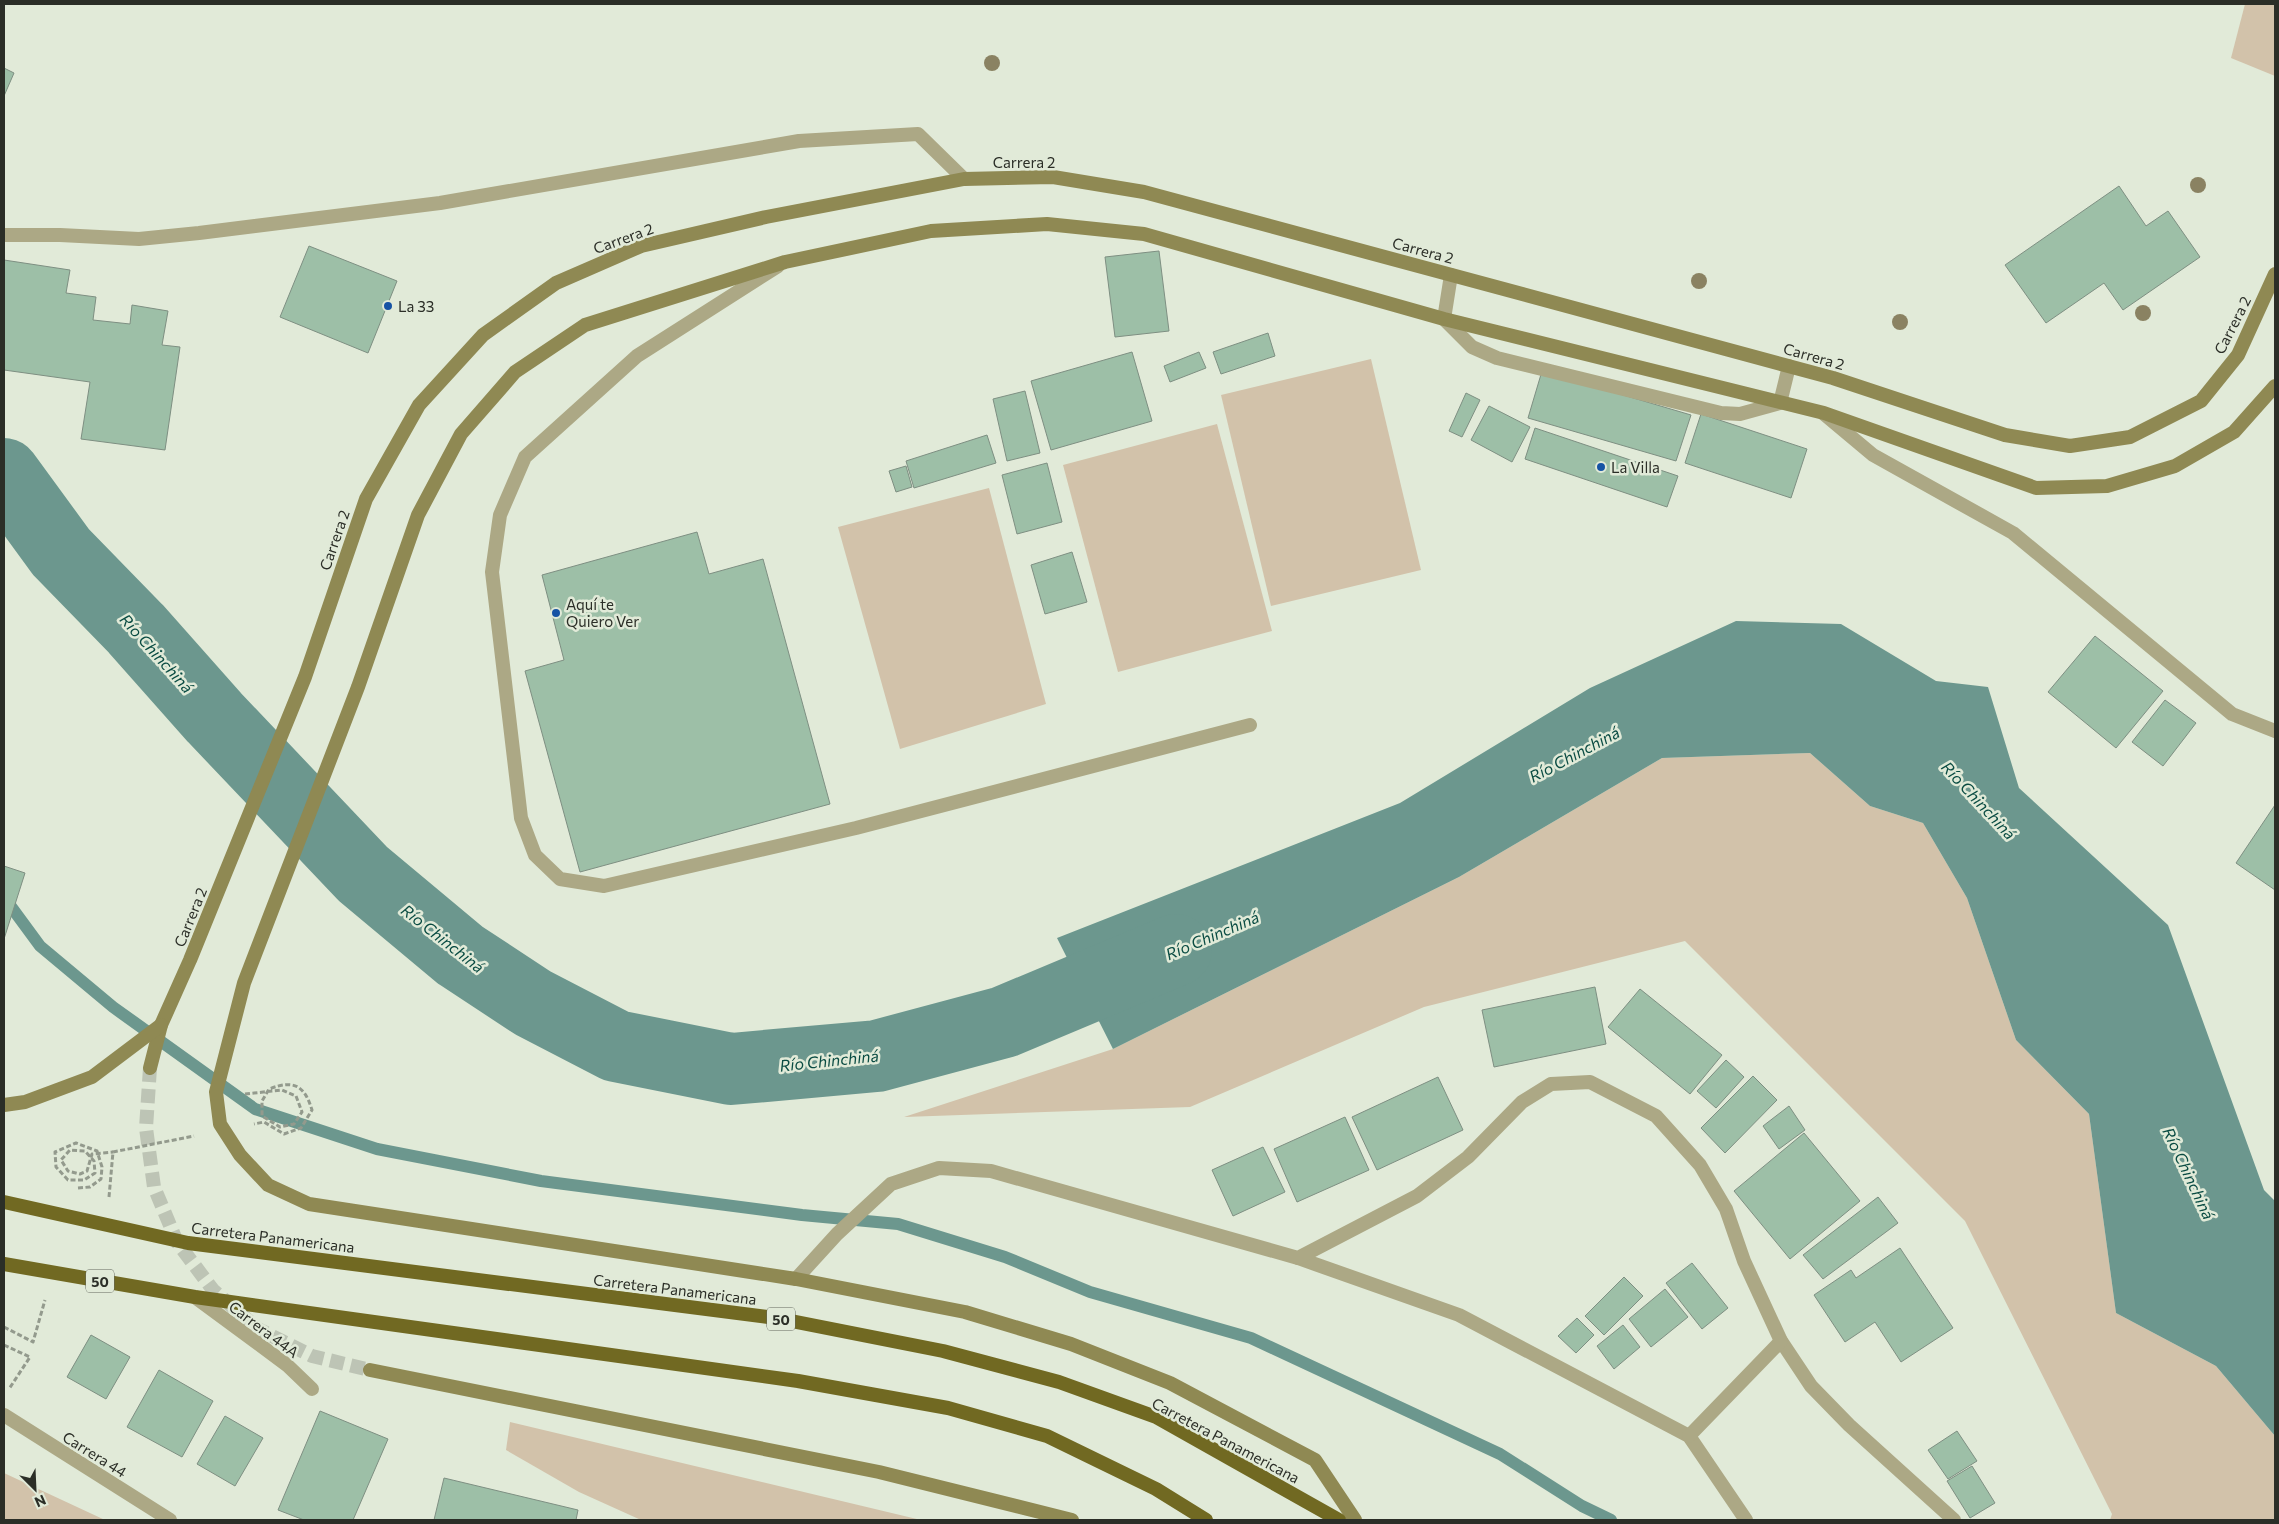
<svg xmlns="http://www.w3.org/2000/svg" width="2279" height="1524" font-family="Commissioner,sans-serif">
	<style>
		.green { fill: #d2c2aa }
		.water { fill: #6c978e }
		.lines { fill: none; stroke-linecap: round; stroke-linejoin: round }
		.stream { stroke: #6c978e; stroke-width: 12 }
		.river { stroke: #6c978e; stroke-width: 72 }
		.building { fill: #9dbfa7; stroke: #7e8f82 }
		.secondary-tunnel { stroke: #bdc4b5; stroke-width: 14; stroke-dasharray: 14 7; stroke-linecap: butt }
		.path { stroke: #939a8d; stroke-width: 3; stroke-dasharray: 5 2.5; stroke-linecap: butt }
		.service { stroke: #aca885; stroke-width: 14 }
		.minor { stroke: #aca885; stroke-width: 14 }
		.tertiary { stroke: #aca885; stroke-width: 14 }
		.secondary { stroke: #8f8953; stroke-width: 14 }
		.trunk { stroke: #716922; stroke-width: 14 }
		.tree { fill: #8a8262 }
		.poi-dot { fill: #1653a4; stroke: #e1ead8; stroke-width: 2 }
		.labels { text-anchor: middle; dominant-baseline: central; stroke-width: 5; stroke-linejoin: round; paint-order: stroke }
		.shield { fill: #e1ead8; stroke: #62665c; stroke-width: 1 }
		.shield-label { font-size: 14px; font-weight: bold; fill: #2b2e27 }
		.street-label { font-size: 15px; fill: #2b2e27; stroke: #e1ead8 }
		.poi-label { font-size: 15px; fill: #2b2e27; stroke: #e1ead8; text-anchor: start }
		.water-label { font-size: 16px; font-style: italic; fill: #094b42; stroke: #e1ead8 }
	</style>
	<rect width="100%" height="100%" fill="#e1ead8"/>
	<!-- green -->
	<g class="green">
		<polygon points="2245,4 2275,4 2275,76 2231,58"/>
		<polygon points="1371,359 1421,570 1271,606 1221,395"/>
		<polygon points="1217,424 1272,631 1118,672 1063,465"/>
		<polygon points="989,488 1046,704 900,749 838,527"/>
		<polygon points="1810,753 1870,806 1923,823 1967,898 2016,1040 2089,1114 2116,1313 2216,1366 2275,1436 2275,1520 2110,1520 2112,1514 1965,1221 1685,941 1424,1007 1190,1107 904,1117 1113,1049 1459,877 1662,758"/>
		<polygon points="510,1422 921,1520 641,1520 579,1492 506,1450"/>
		<polygon points="4,1472 4,1473 105,1520 4,1520"/>
	</g>
	<!-- water -->
	<polygon class="water" points="1736,621 1841,624 1936,681 1988,687 2019,788 2168,925 2264,1190 2275,1201 2275,1436 2216,1366 2116,1313 2089,1114 2016,1040 1967,898 1923,823 1870,806 1810,753 1662,758 1459,877 1113,1049 1057,938 1400,803 1590,688"/>
	<g class="lines">
		<!-- stream -->
		<polyline class="stream" points="4,897 40,946 113,1007 255,1109 377,1149 541,1181 802,1215 898,1224 1005,1257 1090,1292 1251,1338 1500,1454 1582,1506 1611,1520"/>
		<!-- river -->
		<polyline class="river" points="4,474 61,552 136,629 214,717 363,874 460,955 533,1003 616,1046 731,1069 877,1056 1004,1022 1176,950"/>
	</g>
	<!-- building -->
	<g class="building">
		<polygon points="4,68 14,73 4,96"/>
		<polygon points="2119,186 2146,226 2168,211 2200,257 2123,310 2104,283 2046,323 2005,265"/>
		<polygon points="309,246 397,281 368,353 280,317"/>
		<polygon points="1159,251 1169,331 1115,337 1105,257"/>
		<polygon points="4,260 70,270 66,293 96,297 93,320 130,324 132,305 168,311 162,345 180,347 165,450 81,439 90,382 4,370"/>
		<polygon points="1268,333 1275,356 1221,374 1213,352"/>
		<polygon points="1132,352 1152,421 1051,450 1031,381"/>
		<polygon points="1199,352 1206,368 1170,382 1164,366"/>
		<polygon points="1542,371 1691,415 1676,461 1528,418"/>
		<polygon points="1025,391 1040,453 1007,461 993,399"/>
		<polygon points="1466,393 1480,400 1462,437 1449,431"/>
		<polygon points="1489,406 1530,427 1512,462 1471,440"/>
		<polygon points="1701,414 1807,449 1791,498 1685,463"/>
		<polygon points="1535,428 1678,476 1667,507 1525,459"/>
		<polygon points="987,435 996,463 914,488 906,461"/>
		<polygon points="1047,463 1062,522 1017,534 1002,475"/>
		<polygon points="906,466 912,487 896,492 889,471"/>
		<polygon points="697,532 709,574 763,559 830,804 580,872 525,671 564,660 542,575"/>
		<polygon points="1072,552 1087,602 1045,614 1031,565"/>
		<polygon points="2095,636 2163,691 2116,748 2048,692"/>
		<polygon points="2165,700 2196,723 2163,766 2132,742"/>
		<polygon points="2275,805 2275,890 2236,863"/>
		<polygon points="4,866 25,873 4,939"/>
		<polygon points="1595,987 1606,1044 1494,1067 1482,1010"/>
		<polygon points="1640,989 1722,1055 1690,1094 1608,1027"/>
		<polygon points="1726,1060 1744,1077 1716,1108 1697,1091"/>
		<polygon points="1753,1076 1777,1100 1725,1153 1701,1128"/>
		<polygon points="1438,1077 1463,1130 1377,1170 1352,1117"/>
		<polygon points="1789,1106 1805,1130 1779,1149 1763,1126"/>
		<polygon points="1345,1117 1369,1170 1297,1202 1274,1149"/>
		<polygon points="1804,1133 1860,1201 1790,1259 1734,1191"/>
		<polygon points="1263,1147 1285,1192 1233,1216 1212,1170"/>
		<polygon points="1878,1197 1898,1223 1823,1279 1803,1255"/>
		<polygon points="1900,1248 1953,1328 1901,1362 1875,1322 1845,1342 1814,1295 1851,1270 1856,1278"/>
		<polygon points="1692,1263 1728,1308 1702,1329 1666,1283"/>
		<polygon points="1624,1277 1643,1296 1604,1335 1585,1316"/>
		<polygon points="1665,1289 1688,1317 1651,1347 1629,1319"/>
		<polygon points="1577,1318 1594,1335 1576,1353 1558,1336"/>
		<polygon points="1623,1325 1640,1347 1614,1369 1597,1346"/>
		<polygon points="91,1335 130,1357 106,1399 67,1377"/>
		<polygon points="159,1370 213,1401 182,1457 127,1427"/>
		<polygon points="320,1411 388,1439 353,1520 304,1520 278,1510"/>
		<polygon points="225,1416 263,1438 235,1486 197,1464"/>
		<polygon points="1957,1431 1977,1461 1948,1479 1928,1450"/>
		<polygon points="1972,1466 1995,1503 1970,1518 1947,1481"/>
		<polygon points="444,1478 578,1510 576,1520 434,1520"/>
	</g>
	<g class="lines">
		<!-- secondary-tunnel -->
		<polyline class="secondary-tunnel" points="150,1068 146,1128 154,1187 177,1242 213,1290 258,1329 312,1356 370,1370"/>
		<!-- path -->
		<g class="path">
			<path d="M245,1094l37,-4 14,6 6,16 -8,12 -14,3 -18,-11v-15l7,-12c24,-9 35,-5 43,21l-11,18 -17,6 -20,-12 -10,2"/>
			<polyline points="78,1188 90,1187 101,1179 102,1167 97,1151 76,1143 55,1152 56,1167 68,1180 84,1180 95,1173 94,1161 85,1151 70,1150 61,1160 68,1171 80,1174 87,1171 92,1154 113,1152"/>
			<polyline points="109,1197 113,1152 194,1136"/>
			<polyline points="4,1327 33,1342 45,1300"/>
			<polyline points="4,1345 30,1357 9,1389"/>
		</g>
		<!-- service -->
		<g class="service">
			<polyline points="778,266 637,356 525,457 500,515 492,572 521,818 535,855 560,879 604,886 856,828 1250,725"/>
			<polyline points="1451,275 1444,319 1472,347 1497,358 1721,413 1740,414 1780,403 1789,366"/>
			<polyline points="1298,1258 1459,1315 1689,1436 1746,1520"/>
			<polyline points="796,1279 837,1234 891,1184 939,1168 991,1171 1298,1258 1417,1196 1468,1157 1522,1102 1551,1084 1590,1082 1656,1116 1700,1165 1726,1209 1744,1261 1781,1341 1811,1386 1849,1425 1954,1520"/>
			<polyline points="1689,1436 1781,1341"/>
		</g>
		<!-- minor -->
		<g class="minor">
			<polyline points="4,235 60,235 139,239 199,233 440,203 799,141 918,134 964,179"/>
			<polyline points="1824,414 1873,455 2013,533 2232,714 2275,731"/>
			<polyline points="195,1297 287,1365 312,1389"/>
		</g>
		<!-- tertiary -->
		<polyline class="tertiary" points="4,1415 170,1520"/>
		<!-- secondary -->
		<g class="secondary">
			<polyline points="150,1068 161,1025 190,960 305,677 366,499 419,405 483,335 556,283 641,246 766,217 964,179 1053,177 1144,192 1833,378 2005,435 2070,446 2130,437 2201,401 2238,355 2275,274"/>
			<polyline points="4,1105 25,1102 92,1077 161,1025"/>
			<polyline points="370,1370 879,1472 1072,1520"/>
			<polyline points="1355,1520 1315,1460 1170,1383 1071,1344 965,1312 796,1279 309,1204 268,1185 240,1155 220,1124 216,1092 244,983 358,687 418,515 461,434 515,372 585,325 785,262 931,231 1047,224 1144,234 1444,319 1824,413 2036,488 2107,486 2175,466 2234,432 2275,386"/>
		</g>
		<!-- trunk -->
		<g class="trunk">
			<polyline points="4,1202 188,1243 776,1318 943,1351 1059,1382 1156,1417 1339,1520"/>
			<polyline points="4,1264 195,1297 798,1381 948,1408 1047,1436 1156,1489 1206,1520"/>
		</g>
	</g>
	<!-- trees -->
	<g class="tree">
		<circle cx="992" cy="63" r="8"/>
		<circle cx="2198" cy="185" r="8"/>
		<circle cx="1699" cy="281" r="8"/>
		<circle cx="2143" cy="313" r="8"/>
		<circle cx="1900" cy="322" r="8"/>
	</g>
	<!-- markers -->
	<g class="poi-dot">
		<circle cx="388" cy="306" r="5"/>
		<circle cx="1601" cy="467" r="5"/>
		<circle cx="556" cy="613" r="5"/>
	</g>
	<g class="labels">
		<!-- shield labels -->
		<g class="shield">
			<rect x="86" y="1269.5" width="28" height="23" rx="4"/>
			<rect x="767" y="1307.5" width="28" height="23" rx="4"/>
		</g>
		<g class="shield-label">
			<text x="100" y="1281">50</text>
			<text x="781" y="1319">50</text>
		</g>
		<!-- street labels -->
		<g class="street-label">
			<text x="1024" y="162">Carrera 2</text>
			<text transform="translate(623 238) rotate(-20)">Carrera 2</text>
			<text transform="translate(1423 250) rotate(15)">Carrera 2</text>
			<text transform="translate(2232 325) rotate(-63)">Carrera 2</text>
			<text transform="translate(1814 356) rotate(16)">Carrera 2</text>
			<text transform="translate(334 540) rotate(-71)">Carrera 2</text>
			<text transform="translate(190 917) rotate(-68)">Carrera 2</text>
			<text transform="translate(273 1237) rotate(7)">Carretera Panamericana</text>
			<text transform="translate(675 1289) rotate(7)">Carretera Panamericana</text>
			<text transform="translate(264 1329) rotate(37)">Carrera 44A</text>
			<text transform="translate(1226 1440) rotate(28)">Carretera Panamericana</text>
			<text transform="translate(95 1454) rotate(32)">Carrera 44</text>
		</g>
		<!-- poi labels -->
		<g class="poi-label">
			<text x="398" y="306">La 33</text>
			<text x="1611" y="467">La Villa</text>
			<text x="566" y="604">Aquí te<tspan x="566" dy="17">Quiero Ver</tspan></text>
		</g>
		<!-- water labels -->
		<g class="water-label">
			<text transform="translate(157 653) rotate(48)">Río Chinchiná</text>
			<text transform="translate(1574 754) rotate(-28)">Río Chinchiná</text>
			<text transform="translate(1979 800) rotate(47)">Río Chinchiná</text>
			<text transform="translate(1212 935) rotate(-23)">Río Chinchiná</text>
			<text transform="translate(443 938) rotate(38)">Río Chinchiná</text>
			<text transform="translate(829 1060) rotate(-6)">Río Chinchiná</text>
			<text transform="translate(2189 1173) rotate(65)">Río Chinchiná</text>
		</g>
	</g>
	<!-- border -->
	<rect width="2279" height="1524" fill="none" stroke="#2b2e27" stroke-width="10"/>
	<!-- north arrow -->
	<g transform="translate(35 1489) rotate(156)" stroke="#e1ead8" stroke-width="4" paint-order="stroke">
	<path d="M0-4L9 19L0 12L-9 19Z" fill="#2b2e27"/>
	<text y="-8" font-size="14" font-weight="bold" text-anchor="middle" fill="#2b2e27">N</text>
	</g>
</svg>
